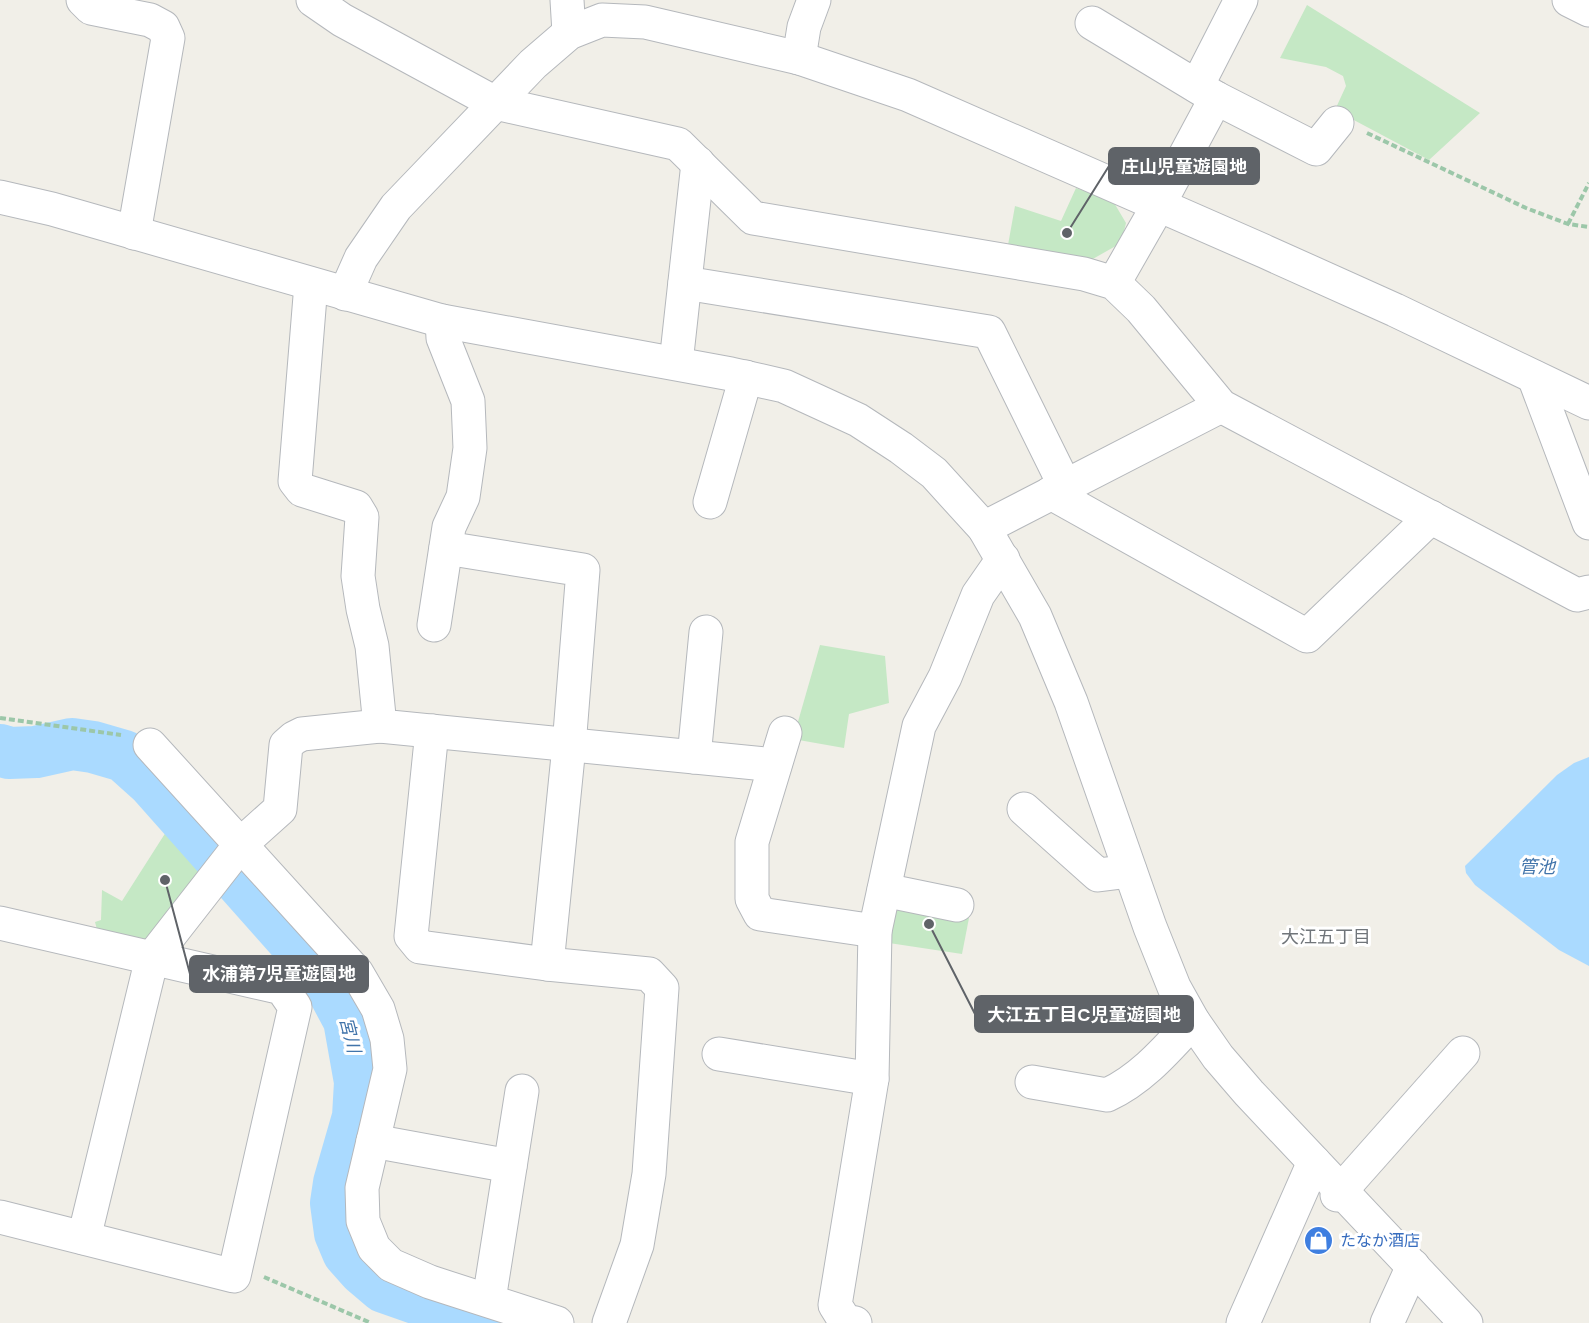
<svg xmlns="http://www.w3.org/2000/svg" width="1589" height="1323" font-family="'DM Sans','Noto Sans JP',sans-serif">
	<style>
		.green { fill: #c5e8c5 }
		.water { fill: #aadaff }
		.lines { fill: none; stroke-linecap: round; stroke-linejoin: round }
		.river { stroke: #aadaff; stroke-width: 52 }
		.minor-casing { stroke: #b5b8bc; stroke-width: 35 }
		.tertiary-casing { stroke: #b5b8bc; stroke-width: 35 }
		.path { stroke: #9cc7a9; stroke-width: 4; stroke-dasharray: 6 3; stroke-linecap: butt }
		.minor { stroke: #fff; stroke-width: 33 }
		.tertiary { stroke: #fff; stroke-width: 33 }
		.labels { text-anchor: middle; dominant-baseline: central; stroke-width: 6; stroke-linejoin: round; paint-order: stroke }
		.shop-label { font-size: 16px; fill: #366cbe; stroke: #fff; text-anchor: start }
		.water-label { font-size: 18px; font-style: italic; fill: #4174aa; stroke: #fff }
		.neighbourhood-label { font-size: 18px; fill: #70757a; stroke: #fff }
		.leader { fill: none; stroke: #5f6368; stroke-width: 2 }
		.callout-dot { fill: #5f6368; stroke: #fff; stroke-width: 2 }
		.callout { fill: #5f6368; stroke: #5f6368; stroke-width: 2 }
		.callout-label { font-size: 18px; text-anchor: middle; font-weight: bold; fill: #fff }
	</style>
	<rect width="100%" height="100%" fill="#f1efe8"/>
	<!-- green -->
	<g class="green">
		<polygon points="1307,5 1480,113 1429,160 1335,110 1346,86 1343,76 1326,67 1280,58"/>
		<polygon points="1076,188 1113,201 1126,223 1121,243 1091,260 1008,245 1015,206 1061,221"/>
		<polygon points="820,645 885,656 889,703 849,714 844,748 793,739"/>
		<polygon points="166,832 204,861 203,871 141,946 99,937 95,922 101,920 102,890 122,901"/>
		<polygon points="895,903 969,918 962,954 889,943"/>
	</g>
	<!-- water -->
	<polygon class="water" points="1589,757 1589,966 1559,950 1475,885 1466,873 1465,866 1557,775 1574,763"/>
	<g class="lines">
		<!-- river -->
		<polyline class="river" points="0,750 9,753 36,752 72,744 93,747 124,756 153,782 326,977 349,1020 360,1082 358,1117 339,1183 336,1203 340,1233 348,1252 364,1270 384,1287 487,1323"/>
		<defs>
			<g id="minor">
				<polyline points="83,0 91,8 150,20 163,27 168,38 134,233"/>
				<polyline points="313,0 342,20 495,103 678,144 753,218 1084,274 1114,283 1141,309 1221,406 1577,595 1589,592"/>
				<polyline points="567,0 569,33"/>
				<polyline points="1569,0 1589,10"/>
				<polyline points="1092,23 1216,98 1316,149 1337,123"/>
				<polyline points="799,58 804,27 814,0"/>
				<polyline points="1197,86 1241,0"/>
				<polyline points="685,283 989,332 1065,486"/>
				<polyline points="1114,283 1158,206 1216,98"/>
				<polyline points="311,284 295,481 302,490 356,507 362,517 358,576 363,609 372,646 380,726 775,765"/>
				<polyline points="345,294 361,258 396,207 533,64 569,33 602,20 645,22 799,58 908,95 1266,252 1395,310 1589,403"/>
				<polyline points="676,363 698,163"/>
				<polyline points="1534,377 1589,523"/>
				<polyline points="1051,493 1307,636 1431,517"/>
				<polyline points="710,502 746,377"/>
				<polyline points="984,528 1221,406"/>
				<polyline points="434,625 449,527 463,497 470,448 468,401 443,338 442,321"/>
				<polyline points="432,731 411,936 420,947 547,964 569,746 583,570 446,548"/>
				<polyline points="785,733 752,842 752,899 760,914 875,931"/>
				<polyline points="150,745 357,973 378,1009 387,1039 390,1069 362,1188 363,1221 374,1248 391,1265 430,1282 557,1323"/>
				<polyline points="694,757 706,632"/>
				<polyline points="1024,809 1098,875 1130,871"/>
				<polyline points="884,890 957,905"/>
				<polyline points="0,923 282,988 295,1007 234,1276 0,1217"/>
				<polyline points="547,964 649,974 662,988 649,1174 637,1245 609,1323"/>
				<polyline points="719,1054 872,1079"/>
				<path d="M1032,1082l75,13c35,-16 61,-47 86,-74"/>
				<polyline points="373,1141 510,1166"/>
				<polyline points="1337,1195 1463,1053"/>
				<polyline points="84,1238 152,958 241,844 280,809 286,745 294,738 302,734 380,726"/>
				<polyline points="489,1300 522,1091"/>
				<polyline points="855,1323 845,1321 835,1305 872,1079 875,931 919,726 945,677 978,595 1003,559"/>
				<polyline points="1243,1323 1314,1162"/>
				<polyline points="1387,1323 1413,1266"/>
			</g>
			<polyline id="tertiary" points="0,197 52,209 442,321 731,374 784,386 858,420 901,448 934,473 984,528 1035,616 1071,702 1150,927 1174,987 1193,1021 1218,1057 1249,1093 1466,1323"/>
		</defs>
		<!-- minor casing -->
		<use href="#minor" class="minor-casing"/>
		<!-- tertiary casing -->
		<use href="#tertiary" class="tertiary-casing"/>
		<!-- path -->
		<g class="path">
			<polyline points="1367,133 1526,208 1568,224 1589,227"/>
			<polyline points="1568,224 1589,183"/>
			<polyline points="0,718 121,735"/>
			<polyline points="264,1277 371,1323"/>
		</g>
		<!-- minor -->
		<use href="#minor" class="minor"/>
		<!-- tertiary -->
		<use href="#tertiary" class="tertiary"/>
	</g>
	<!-- icons -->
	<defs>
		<symbol id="shop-disc" viewBox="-11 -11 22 22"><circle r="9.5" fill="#3f7fe0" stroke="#fff"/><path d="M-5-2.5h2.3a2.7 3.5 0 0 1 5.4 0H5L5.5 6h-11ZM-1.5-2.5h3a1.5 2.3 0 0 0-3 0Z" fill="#fff"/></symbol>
	</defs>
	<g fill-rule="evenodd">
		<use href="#shop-disc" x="1302" y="1224" width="33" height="33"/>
	</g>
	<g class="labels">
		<!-- shop labels -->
		<g class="shop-label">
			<text x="1340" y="1240">たなか酒店</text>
		</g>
		<!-- water labels -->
		<g class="water-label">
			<text x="1537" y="867">管池</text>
			<text transform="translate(350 1035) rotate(76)">宮川</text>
		</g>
		<!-- neighbourhood labels -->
		<g class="neighbourhood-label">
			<text x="1326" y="937">大江五丁目</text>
		</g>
	</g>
	<!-- callouts -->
	<path class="leader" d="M1067 233L1109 166M165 880L190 974M929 924L975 1014"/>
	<g class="callout-dot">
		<circle cx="1067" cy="233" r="6"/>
		<circle cx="165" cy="880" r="6"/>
		<circle cx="929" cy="924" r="6"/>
	</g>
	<g class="callout">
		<rect x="1109" y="148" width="150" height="36" rx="6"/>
		<rect x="190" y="956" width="178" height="36" rx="6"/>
		<rect x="975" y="996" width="218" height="36" rx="6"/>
	</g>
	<g class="callout-label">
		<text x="1184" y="173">庄山児童遊園地</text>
		<text x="279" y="980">水浦第7児童遊園地</text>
		<text x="1084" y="1021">大江五丁目C児童遊園地</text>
	</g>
</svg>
